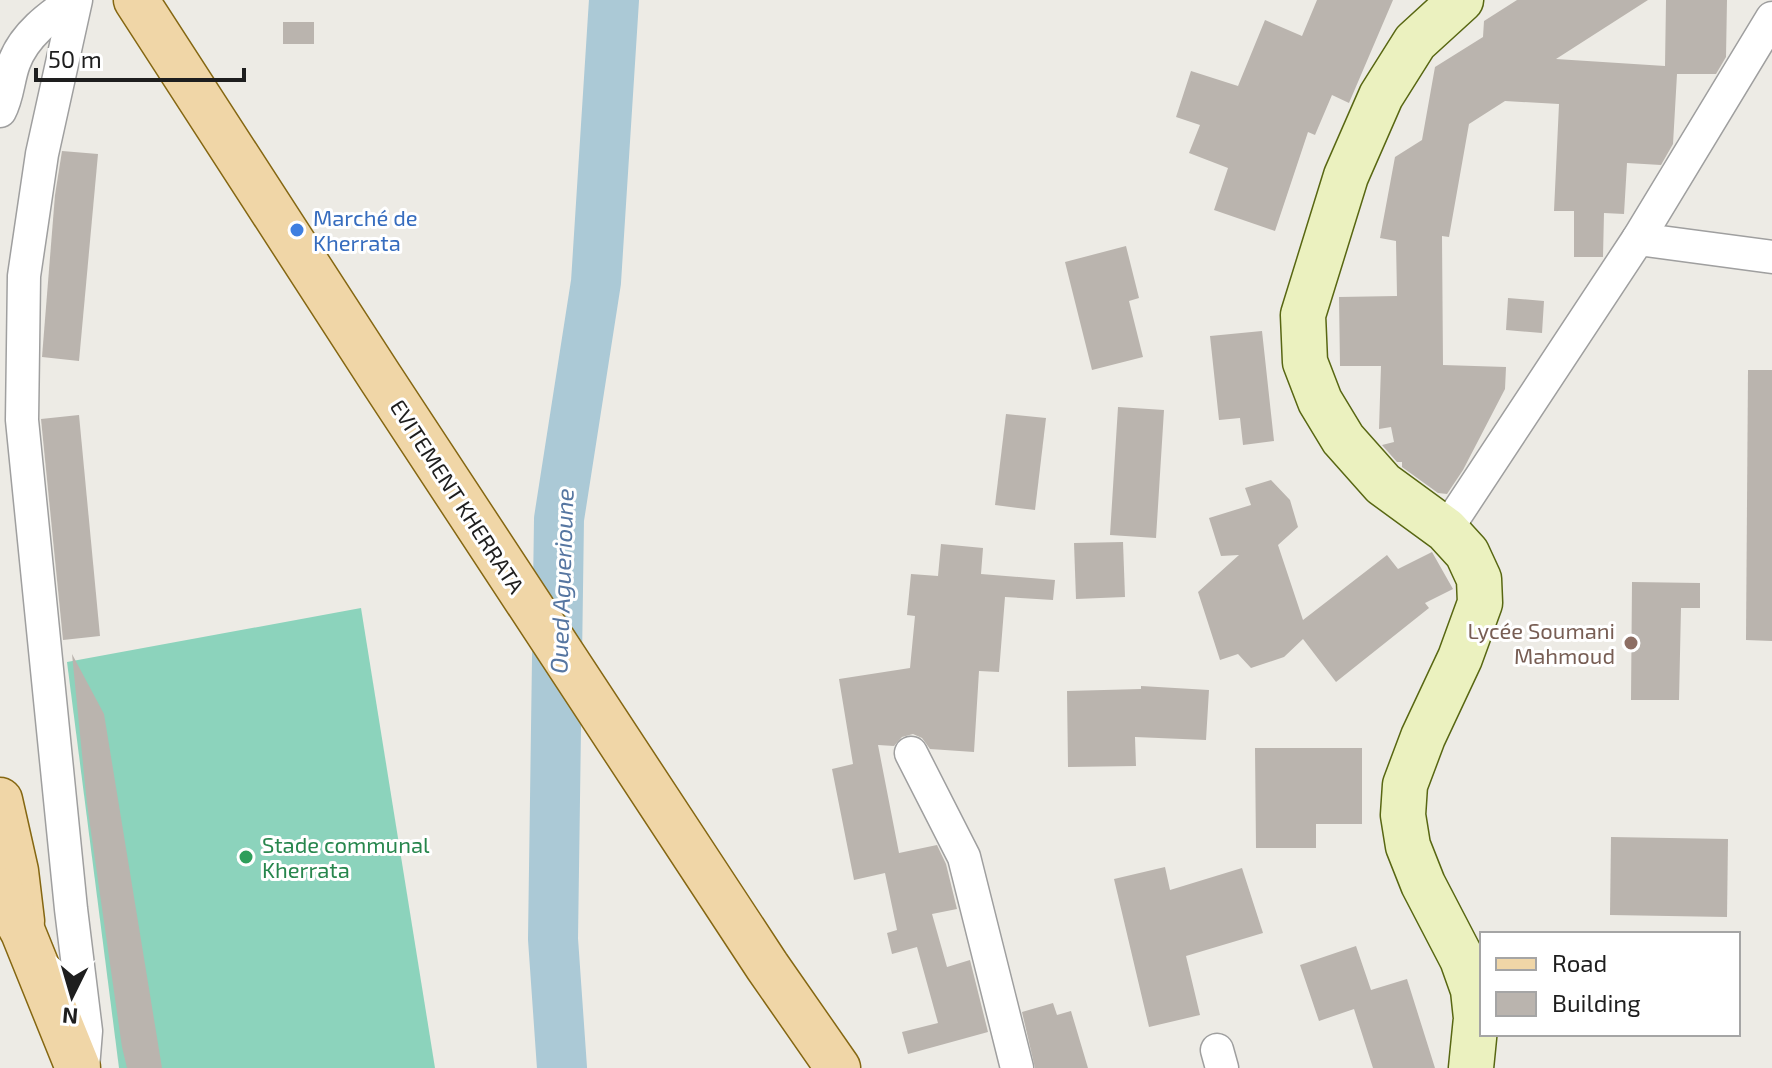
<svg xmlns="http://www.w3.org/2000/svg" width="1772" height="1068" font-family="'Exo 2',sans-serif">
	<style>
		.pitch { fill: #8cd3bc }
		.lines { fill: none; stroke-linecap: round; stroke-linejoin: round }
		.river { stroke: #abc9d6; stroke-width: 50 }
		.building { fill: #bab4ae }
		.minor-casing { stroke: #9f9f9f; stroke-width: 35 }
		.secondary-casing { stroke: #586712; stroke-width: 47 }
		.primary-casing { stroke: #856712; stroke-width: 47 }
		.minor { stroke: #fff; stroke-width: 32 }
		.secondary { stroke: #ebf1bf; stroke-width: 44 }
		.primary { stroke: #f0d6a7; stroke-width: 44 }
		.shop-dot { fill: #3f7fe0; stroke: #fff; stroke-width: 3 }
		.education-dot { fill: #8d6e63; stroke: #fff; stroke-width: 3 }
		.leisure-dot { fill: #2e9e5b; stroke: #fff; stroke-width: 3 }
		.labels { text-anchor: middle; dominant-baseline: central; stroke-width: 6; stroke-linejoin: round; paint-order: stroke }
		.shop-label { font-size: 22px; fill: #366cbe; stroke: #fff; text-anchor: start }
		.street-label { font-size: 22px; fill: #1e1e1e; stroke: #fff }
		.education-label { font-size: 22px; fill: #785e54; stroke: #fff; text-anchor: end }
		.leisure-label { font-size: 22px; fill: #27864d; stroke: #fff; text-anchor: start }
		.water-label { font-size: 24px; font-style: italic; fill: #5676a1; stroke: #fff }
	</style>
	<rect width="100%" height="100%" fill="#edebe5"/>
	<!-- pitch -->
	<polygon class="pitch" points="361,608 435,1068 119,1068 67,662"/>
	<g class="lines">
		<!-- river -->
		<polyline class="river" points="562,1068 553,939 559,519 596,282 614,0"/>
	</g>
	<!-- building -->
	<g class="building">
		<polygon points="1317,0 1393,0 1349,103 1332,95 1315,135 1308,132 1275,231 1214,210 1228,168 1189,153 1200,125 1176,117 1191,71 1238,86 1265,20 1302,36"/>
		<polygon points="1517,0 1648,0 1556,59 1665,66 1666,0 1727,0 1726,57 1716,74 1677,74 1673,144 1661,165 1627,163 1624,214 1604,213 1603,257 1574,257 1574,211 1554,211 1559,104 1505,101 1469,124 1449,237 1442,236 1443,365 1506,367 1505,389 1463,470 1447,494 1438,493 1402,467 1402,462 1397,462 1382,445 1394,442 1391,427 1379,429 1381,366 1340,366 1339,297 1397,296 1396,241 1380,238 1395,157 1422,140 1435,67 1483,37 1484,21"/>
		<rect x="283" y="22" width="31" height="22"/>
		<polygon points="62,151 98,154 79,361 42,357 55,195"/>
		<polygon points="1126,246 1139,298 1129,301 1143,357 1092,370 1065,262"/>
		<polygon points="1508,298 1544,301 1542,333 1506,330"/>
		<polygon points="1262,331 1274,441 1243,445 1240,418 1219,420 1210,336"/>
		<polygon points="1748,370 1772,370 1772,641 1746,640"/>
		<polygon points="1118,407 1164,410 1156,538 1110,535"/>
		<polygon points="1006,414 1046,418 1035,510 995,505"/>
		<polygon points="79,415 100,636 63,640 41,419"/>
		<polygon points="1271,480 1290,500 1298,527 1278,545 1303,620 1387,555 1398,569 1432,552 1453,589 1425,603 1429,608 1336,682 1303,639 1284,657 1251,668 1238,654 1220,660 1198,592 1239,555 1221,556 1209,518 1251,505 1245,488"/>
		<polygon points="1123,542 1125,597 1076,599 1074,543"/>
		<polygon points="941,544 983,548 981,574 1055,580 1053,600 1005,597 999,672 979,671 974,752 930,749 922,738 913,734 902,737 894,746 878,745 899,853 937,845 946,864 957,909 932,914 947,967 970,960 988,1032 908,1054 902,1032 938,1023 917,947 892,954 887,933 897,930 885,873 854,880 832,769 853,764 839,679 910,668 915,616 907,615 911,574 938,576"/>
		<polygon points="1632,582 1700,583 1700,608 1681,608 1679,700 1631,700"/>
		<polygon points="72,654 104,714 162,1068 127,1068 122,1047 87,804"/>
		<polygon points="1141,686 1209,690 1206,740 1135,737 1136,766 1068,767 1067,691 1141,689"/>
		<polygon points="1255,748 1362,748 1362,824 1316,824 1316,848 1256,848"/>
		<polygon points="1611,837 1728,839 1727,917 1610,915"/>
		<polygon points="1165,867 1170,890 1242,868 1263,933 1186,956 1200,1015 1149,1027 1114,879"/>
		<polygon points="1356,946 1371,990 1407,979 1435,1068 1373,1068 1354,1009 1319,1021 1300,965"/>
		<polygon points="1053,1003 1057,1015 1071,1011 1088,1068 1035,1068 1022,1012"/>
	</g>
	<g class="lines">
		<defs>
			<g id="minor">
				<polyline points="76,0 42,154 24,276 22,420 71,909 86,1031 83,1068"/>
				<path d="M0,111c8,-15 8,-32 14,-48 10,-28 36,-47 60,-63"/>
				<polyline points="1638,239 1772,18"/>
				<polyline points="1446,530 1638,239 1772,257"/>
				<polyline points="911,753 964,857 1017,1068"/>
				<polyline points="1217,1050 1222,1068"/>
			</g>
			<polyline id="secondary" points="1461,0 1415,42 1381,96 1346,176 1303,315 1305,362 1320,401 1343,439 1383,484 1446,530 1467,553 1479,579 1480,603 1460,658 1423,737 1405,785 1403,815 1408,846 1423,884 1462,959 1473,990 1476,1018 1471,1068"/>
			<g id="primary">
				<polyline points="136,0 380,377 767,966 838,1068"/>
				<polyline points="0,800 16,871 22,921"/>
				<polyline points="0,890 23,932 78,1068"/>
			</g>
		</defs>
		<!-- minor casing -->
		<use href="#minor" class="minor-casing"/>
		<!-- secondary casing -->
		<use href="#secondary" class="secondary-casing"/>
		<!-- primary casing -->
		<use href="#primary" class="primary-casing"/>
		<!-- minor -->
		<use href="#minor" class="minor"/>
		<!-- secondary -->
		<use href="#secondary" class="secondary"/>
		<!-- primary -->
		<use href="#primary" class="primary"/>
	</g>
	<!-- markers -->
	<circle class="shop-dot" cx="297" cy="230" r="8"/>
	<circle class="education-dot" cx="1631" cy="643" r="8"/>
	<circle class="leisure-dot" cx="246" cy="857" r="8"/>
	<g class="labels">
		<!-- shop labels -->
		<g class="shop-label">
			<text x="313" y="217">Marché de<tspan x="313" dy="25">Kherrata</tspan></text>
		</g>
		<!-- street labels -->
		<g class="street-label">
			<text transform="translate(458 496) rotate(57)">EVITEMENT KHERRATA</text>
		</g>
		<!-- education labels -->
		<g class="education-label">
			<text x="1615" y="630">Lycée Soumani<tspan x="1615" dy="25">Mahmoud</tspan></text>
		</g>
		<!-- leisure labels -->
		<g class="leisure-label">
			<text x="262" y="844">Stade communal<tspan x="262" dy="25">Kherrata</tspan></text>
		</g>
		<!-- water labels -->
		<g class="water-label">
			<text transform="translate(561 581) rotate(-88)">Oued Aguerioune</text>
		</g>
	</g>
	<!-- legend -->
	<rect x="1480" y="932" width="260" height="104" fill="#ffffff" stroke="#a5a5a5" stroke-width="2"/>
	<rect x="1496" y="958" width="40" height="12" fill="#f0d6a7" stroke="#a5a5a5" stroke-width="2"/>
	<text x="1552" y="972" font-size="24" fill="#1e1e1e">Road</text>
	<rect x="1496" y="992" width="40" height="24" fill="#bab4ae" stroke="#a5a5a5" stroke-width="2"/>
	<text x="1552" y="1012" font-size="24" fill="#1e1e1e">Building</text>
	<!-- north arrow -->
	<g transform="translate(72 996) rotate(185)" stroke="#ffffff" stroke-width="6" paint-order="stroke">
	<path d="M0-6L14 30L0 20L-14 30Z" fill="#1e1e1e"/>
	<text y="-12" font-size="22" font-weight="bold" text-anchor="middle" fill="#1e1e1e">N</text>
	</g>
	<!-- scale -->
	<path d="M36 68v12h208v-12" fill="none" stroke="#1e1e1e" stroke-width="4"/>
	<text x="48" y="68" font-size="24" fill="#1e1e1e" stroke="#ffffff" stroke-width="6" paint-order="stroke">50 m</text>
</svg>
